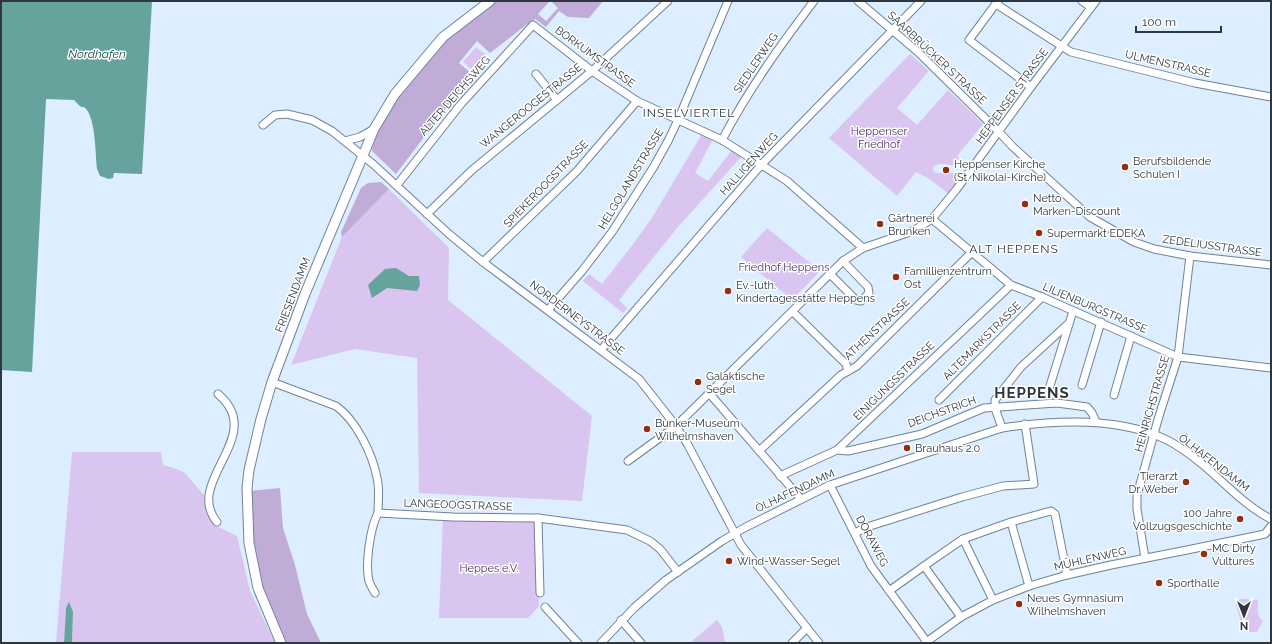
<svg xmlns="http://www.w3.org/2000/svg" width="1272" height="644" font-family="Raleway,sans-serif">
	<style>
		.green { fill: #d9c5ef }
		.forest { fill: #c1acd8 }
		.water { fill: #66a39d }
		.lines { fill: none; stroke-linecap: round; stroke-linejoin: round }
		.minor-casing { stroke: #6f8396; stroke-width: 9 }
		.major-casing { stroke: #6f8396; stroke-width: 11 }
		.minor { stroke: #fff; stroke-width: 7 }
		.major { stroke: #fff; stroke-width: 9 }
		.poi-dot { fill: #952d10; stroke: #fff; stroke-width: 1.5 }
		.labels { text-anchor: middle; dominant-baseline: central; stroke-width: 3; stroke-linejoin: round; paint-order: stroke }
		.street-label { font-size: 11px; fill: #2e373f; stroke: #fff }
		.park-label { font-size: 11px; fill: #4f3369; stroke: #fff }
		.poi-label { font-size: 11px; fill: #2e373f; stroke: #fff; text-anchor: start }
		.water-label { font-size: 12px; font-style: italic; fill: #124a46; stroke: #fff }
		.neighbourhood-label { font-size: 12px; letter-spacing: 1px; fill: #2e373f; stroke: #fff }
		.district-label { font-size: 15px; font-weight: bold; letter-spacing: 1px; fill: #2e373f; stroke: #fff }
	</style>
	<rect width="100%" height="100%" fill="#dceeff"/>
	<!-- green -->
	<g class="green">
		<polygon points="476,47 485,54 471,69 463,62"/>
		<polygon points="910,54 929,71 897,108 917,125 948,90 983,124 957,156 959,158 954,165 938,164 934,166 933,168 934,172 937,173 954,173 954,175 958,175 958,182 949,194 928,178 916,172 897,196 829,138"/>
		<polygon points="702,134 712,141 695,173 708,181 732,150 741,157 677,228 619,300 627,308 623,313 583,281 589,274 602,284 631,247 652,218"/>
		<polygon points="389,189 449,248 448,300 592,416 582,501 419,493 417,358 355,349 291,365 342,237"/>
		<polygon points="767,228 820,271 792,300 741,257"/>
		<polygon points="72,452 161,452 163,465 174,468 184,472 204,495 206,512 214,525 237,536 250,591 275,643 72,643 73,612 66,608 64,643 56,643"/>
		<polygon points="443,517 536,519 539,606 528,618 439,618"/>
		<path d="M1241,599l17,1c0,9 -3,14 5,21l-6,11h-8l-6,-3 -7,-24 2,-5z"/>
		<polygon points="717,620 722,627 725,643 695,643 692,641"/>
	</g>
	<!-- forest -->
	<g class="forest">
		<polygon points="492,1 550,1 538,14 546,21 558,8 551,1 603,1 589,18 568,17 559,11 546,27 535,19 526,25 490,53 477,41 459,63 472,74 396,174 372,151 373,138 396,95 443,39"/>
		<polygon points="381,182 389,189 342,237 341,232 361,188 368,183"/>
		<polygon points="280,488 283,528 295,565 307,614 321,643 283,643 260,588 251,543 249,491"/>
	</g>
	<!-- water -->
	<g class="water">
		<path d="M1,1h151l-10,173 -28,-1 -1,5 -4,1 -9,-3 -3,-7c-2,-16 -1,-53 -13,-62h-3l-7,-7 -28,-1 -14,273 -31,-2z"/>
		<polygon points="396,268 409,276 419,276 420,285 417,291 387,288 372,298 368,285 385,269"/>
		<polygon points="69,602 73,612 72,643 64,643 66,608"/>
	</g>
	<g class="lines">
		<defs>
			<g id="minor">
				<polyline points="858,1 918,52 999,132 1013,147 1090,217 1134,242 1154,249 1190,256 1271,265"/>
				<polyline points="998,1 969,40 1031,87"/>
				<polyline points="1082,1 1091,7"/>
				<polyline points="996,4 1071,52 1195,83 1271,97"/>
				<polyline points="536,74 557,100"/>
				<polyline points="263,125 275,115 287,114 312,120 332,131 373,164 449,234 483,262 639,379 676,426 688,445 741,545 819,643"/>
				<path d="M722,140c27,-51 57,-93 92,-139"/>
				<polyline points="345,141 360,137 374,129"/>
				<polyline points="397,185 461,104 533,25 592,71 637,101 722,140 787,181 863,248"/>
				<polyline points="427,214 471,171 592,71 668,1"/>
				<polyline points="932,219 1011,285 1042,297 1178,357 1271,368"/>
				<polyline points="483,262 577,171 637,101"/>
				<polyline points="830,274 856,300 861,301 869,293 868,287 843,261"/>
				<polyline points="548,310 582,271 612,232 653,168 668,141 678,120 728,1"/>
				<polyline points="793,312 846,364 848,371"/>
				<polyline points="601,350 762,164 921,1"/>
				<path d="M272,382l64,24c20,14 37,49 41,72 3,11 1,23 1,35l75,4 85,1 89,12 23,11 10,8 18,23"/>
				<polyline points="1082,385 1101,322"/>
				<polyline points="1049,389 1073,311"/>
				<polyline points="709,393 801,499"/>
				<polyline points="1114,395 1131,336"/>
				<polyline points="939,400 1042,297"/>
				<polyline points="1002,428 995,408 995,400 1021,367 1069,323"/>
				<polyline points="837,450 848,451 922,434 984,408 1057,403 1087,407 1092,413 1096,422"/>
				<polyline points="759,451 841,375 857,366 972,252"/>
				<polyline points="628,461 676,426 843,261 863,248 913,231 932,219 956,190 1031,87 1096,1"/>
				<polyline points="780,476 837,450 1011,285"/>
				<polyline points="830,485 871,566 927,642"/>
				<polyline points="538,518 540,593"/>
				<path d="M217,522c-34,-41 51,-86 1,-128"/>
				<polyline points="1011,522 1029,586"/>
				<polyline points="855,533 867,527 962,497 1003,486 1034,484 1025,424"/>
				<polyline points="963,539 993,600"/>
				<polyline points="1145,558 1137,509 1137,495 1159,416 1178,357 1190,256"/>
				<polyline points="924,566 961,617"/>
				<polyline points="889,591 924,566 963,539 1011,522 1051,511 1055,514 1067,575"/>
				<path d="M375,593c-2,-4 -5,-8 -6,-12 -4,-16 1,-53 9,-68"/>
				<polyline points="545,607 578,643"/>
				<polyline points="621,620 641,643"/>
				<path d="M601,643l33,-35 32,-28 56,-39 22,-13 86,-43 172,-57c52,-8 116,-12 165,12 12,6 24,15 35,24 22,18 43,42 69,55"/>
				<polyline points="792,643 807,628"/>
				<polyline points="925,643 961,617 993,600 1029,586 1067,575 1111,565 1187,550 1265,534 1271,526"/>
			</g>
			<polyline id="major" points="281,643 258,588 249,543 247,488 249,470 261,419 272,382 305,294 374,129 395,94 443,37 490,1"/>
		</defs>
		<!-- minor casing -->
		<use href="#minor" class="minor-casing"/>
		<!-- major casing -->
		<use href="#major" class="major-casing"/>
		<!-- minor -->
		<use href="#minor" class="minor"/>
		<!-- major -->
		<use href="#major" class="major"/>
	</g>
	<!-- markers -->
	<g class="poi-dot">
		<circle cx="1125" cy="167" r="4"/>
		<circle cx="946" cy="170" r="4"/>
		<circle cx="1025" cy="204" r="4"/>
		<circle cx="880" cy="224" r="4"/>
		<circle cx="1039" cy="233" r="4"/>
		<circle cx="896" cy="277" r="4"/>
		<circle cx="728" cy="291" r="4"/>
		<circle cx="698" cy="382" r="4"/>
		<circle cx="647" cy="429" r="4"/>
		<circle cx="907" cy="448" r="4"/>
		<circle cx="1186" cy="482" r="4"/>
		<circle cx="1240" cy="519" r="4"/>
		<circle cx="1204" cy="554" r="4"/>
		<circle cx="729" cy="561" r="4"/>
		<circle cx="1159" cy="583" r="4"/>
		<circle cx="1019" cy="604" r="4"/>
	</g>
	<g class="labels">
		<!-- street labels -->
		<g class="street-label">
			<text transform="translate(595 57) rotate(36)">BORKUMSTRASSE</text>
			<text transform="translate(937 58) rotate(43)">SAARBRÜCKER STRASSE</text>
			<text transform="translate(756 63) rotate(-56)">SIEDLERWEG</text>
			<text transform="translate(1168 64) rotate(13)">ULMENSTRASSE</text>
			<text transform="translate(455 96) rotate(-49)">ALTER DEICHSWEG</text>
			<text transform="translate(1012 96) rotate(-54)">HEPPENSER STRASSE</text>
			<text transform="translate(531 106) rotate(-39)">WANGEROOGESTRASSE</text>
			<text transform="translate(749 164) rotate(-48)">HALLIGENWEG</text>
			<text transform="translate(631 179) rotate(-59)">HELGOLANDSTRASSE</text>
			<text transform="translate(546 184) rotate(-46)">SPIEKEROOGSTRASSE</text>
			<text transform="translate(1212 246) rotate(8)">ZEDELIUSSTRASSE</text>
			<text transform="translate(293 295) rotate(-69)">FRIESENDAMM</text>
			<text transform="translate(1095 308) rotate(23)">LILIENBURGSTRASSE</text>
			<text transform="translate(577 318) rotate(37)">NORDERNEYSTRASSE</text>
			<text transform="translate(877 329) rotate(-43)">ATHENSTRASSE</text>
			<text transform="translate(982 341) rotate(-45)">ALTEMARKSTRASSE</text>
			<text transform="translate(894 381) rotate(-44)">EINIGUNGSSTRASSE</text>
			<text transform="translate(1152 404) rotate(-74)">HEINRICHSTRASSE</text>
			<text transform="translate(942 412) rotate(-20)">DEICHSTRICH</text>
			<text transform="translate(1214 463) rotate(38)">ÖLHAFENDAMM</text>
			<text transform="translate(795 491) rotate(-25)">ÖLHAFENDAMM</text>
			<text transform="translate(458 505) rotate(2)">LANGEOOGSTRASSE</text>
			<text transform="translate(872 541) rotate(62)">DORAWEG</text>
			<text transform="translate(1090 559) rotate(-13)">MÜHLENWEG</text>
		</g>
		<!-- park labels -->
		<g class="park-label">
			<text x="879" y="131">Heppenser<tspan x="879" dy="13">Friedhof</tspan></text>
			<text x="784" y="267">Friedhof Heppens</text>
			<text x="489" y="568">Heppes e.V.</text>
		</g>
		<!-- poi labels -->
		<g class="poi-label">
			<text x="1133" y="161">Berufsbildende<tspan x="1133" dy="13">Schulen I</tspan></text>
			<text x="954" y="164">Heppenser Kirche<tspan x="954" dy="13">(St. Nikolai-Kirche)</tspan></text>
			<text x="1033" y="198">Netto<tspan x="1033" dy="13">Marken-Discount</tspan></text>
			<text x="888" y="218">Gärtnerei<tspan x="888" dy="13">Brunken</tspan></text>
			<text x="1047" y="233">Supermarkt EDEKA</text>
			<text x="904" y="271">Famillienzentrum<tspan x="904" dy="13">Ost</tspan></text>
			<text x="736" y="285">Ev.-luth.<tspan x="736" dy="13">Kindertagesstätte Heppens</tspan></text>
			<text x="706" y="376">Galaktische<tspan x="706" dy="13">Segel</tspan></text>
			<text x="655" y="423">Bunker-Museum<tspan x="655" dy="13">Wilhelmshaven</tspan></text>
			<text x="915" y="448">Brauhaus 2.0</text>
			<text x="1178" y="476" text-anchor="end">Tierarzt<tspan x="1178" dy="13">Dr. Weber</tspan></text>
			<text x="1232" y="513" text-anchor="end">100 Jahre<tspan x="1232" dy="13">Vollzugsgeschichte</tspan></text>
			<text x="1212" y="548">MC Dirty<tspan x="1212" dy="13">Vultures</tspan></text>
			<text x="737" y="561">Wind-Wasser-Segel</text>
			<text x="1167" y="583">Sporthalle</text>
			<text x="1027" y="598">Neues Gymnasium<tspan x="1027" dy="13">Wilhelmshaven</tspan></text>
		</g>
		<!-- water labels -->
		<g class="water-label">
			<text x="97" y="54">Nordhafen</text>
		</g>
		<!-- neighbourhood labels -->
		<g class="neighbourhood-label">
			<text x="689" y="113">INSELVIERTEL</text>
			<text x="1014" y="249">ALT HEPPENS</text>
		</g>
		<!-- district labels -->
		<g class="district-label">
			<text x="1032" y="393">HEPPENS</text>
		</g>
	</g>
	<!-- border -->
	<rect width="1272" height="644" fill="none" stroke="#2e373f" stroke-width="4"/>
	<!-- north arrow -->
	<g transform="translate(1244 616) rotate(180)" stroke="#ffffff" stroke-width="3" paint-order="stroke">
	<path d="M0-3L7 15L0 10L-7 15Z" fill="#2e373f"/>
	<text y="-6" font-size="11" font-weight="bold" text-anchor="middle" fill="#2e373f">N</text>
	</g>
	<!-- scale -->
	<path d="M1136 26v6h85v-6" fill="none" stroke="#2e373f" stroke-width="2"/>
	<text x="1142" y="26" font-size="12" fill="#2e373f" stroke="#ffffff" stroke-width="3" paint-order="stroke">100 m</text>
</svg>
